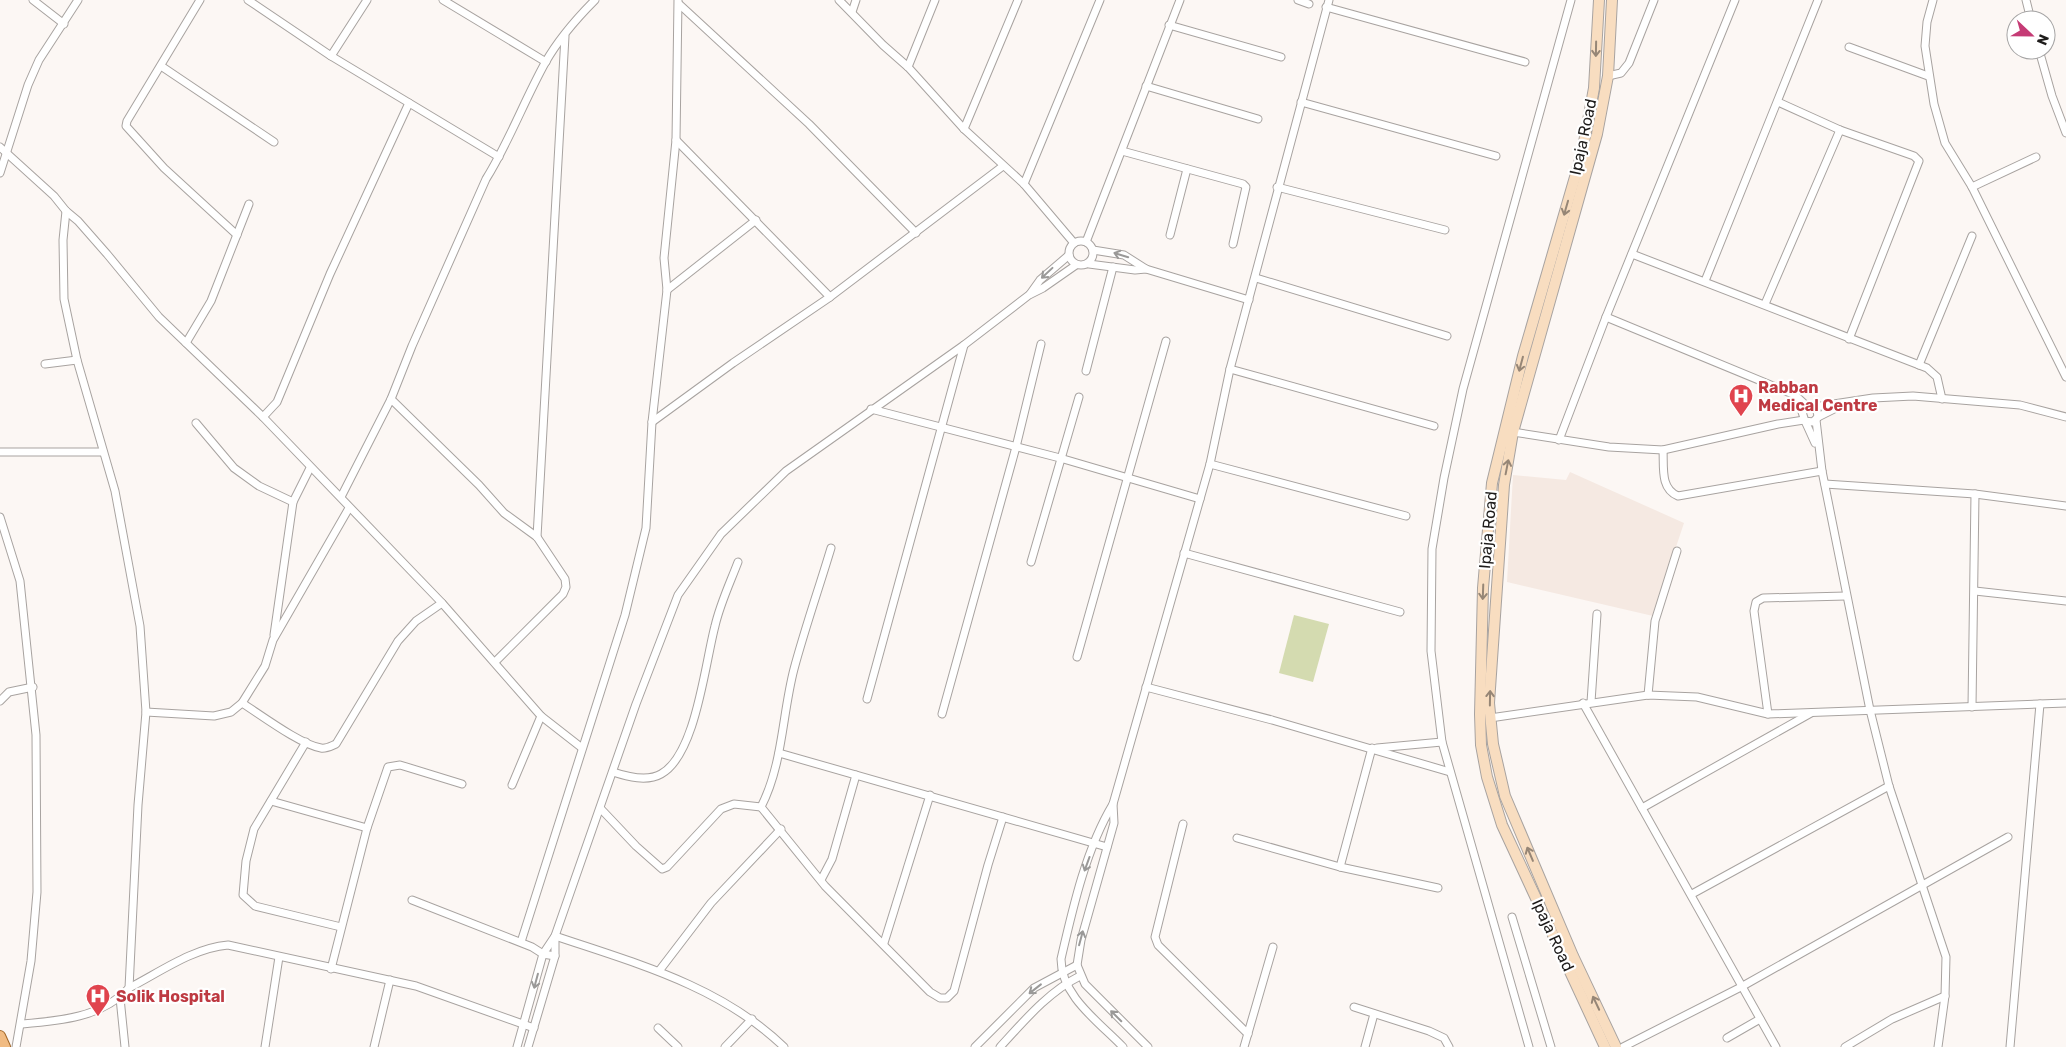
<svg xmlns="http://www.w3.org/2000/svg" width="2066" height="1047" font-family="Rubik,sans-serif">
	<style>
		.built { fill: #f5e9e2 }
		.green { fill: #d4dbb0 }
		.lines { fill: none; stroke-linecap: round; stroke-linejoin: round }
		.street-casing { stroke: #a8a3a0; stroke-width: 9 }
		.secondary-casing { stroke: #a8a3a0; stroke-width: 12 }
		.primary-casing { stroke: #a16627; stroke-width: 12 }
		.street { stroke: #fff; stroke-width: 7 }
		.secondary { stroke: #f8ddc0; stroke-width: 10 }
		.primary { stroke: #f1bb82; stroke-width: 10 }
		.oneway { stroke: #968676 }
		.oneway2 { stroke: #9a9998 }
		.labels { text-anchor: middle; dominant-baseline: central; stroke-width: 4.5; stroke-linejoin: round; paint-order: stroke }
		.street-label { font-size: 16px; fill: #1e1c1b; stroke: #fff }
		.health-label { font-size: 16px; font-weight: bold; fill: #be3a42; stroke: #fff; text-anchor: start }
	</style>
	<rect width="100%" height="100%" fill="#fcf7f4"/>
	<!-- built -->
	<polygon class="built" points="1570,472 1684,523 1653,616 1507,582 1513,475 1566,480"/>
	<!-- green -->
	<polygon class="green" points="1294,615 1329,624 1313,682 1279,673"/>
	<g class="lines">
		<defs>
			<g id="street">
				<polyline points="33,0 64,24"/>
				<polyline points="200,0 127,121 126,126 164,168 237,235"/>
				<polyline points="248,0 331,56 499,157"/>
				<polyline points="443,0 546,62"/>
				<polyline points="839,0 883,45 908,67 964,129 1024,184 1074,243"/>
				<polyline points="1298,0 1309,4"/>
				<polyline points="1933,0 1927,22 1925,46 1934,104 1945,143 1972,187 2066,377"/>
				<polyline points="2026,0 2031,20"/>
				<polyline points="679,4 809,124 916,233"/>
				<polyline points="1326,7 1525,62"/>
				<polyline points="852,12 856,0"/>
				<polyline points="1169,25 1281,57"/>
				<polyline points="1849,47 1928,76"/>
				<polyline points="2039,50 2052,96 2066,133"/>
				<polyline points="331,56 367,0"/>
				<polyline points="161,66 274,142"/>
				<polyline points="908,67 935,0"/>
				<polyline points="1608,76 1621,73 1629,63 1654,0"/>
				<polyline points="1146,86 1258,119"/>
				<polyline points="1301,102 1496,156"/>
				<polyline points="1778,102 1840,130 1914,156 1919,161 1849,339"/>
				<polyline points="964,129 1018,0"/>
				<polyline points="676,140 830,297"/>
				<polyline points="0,147 54,196 66,211 78,221 107,254 159,317 263,417 442,603 541,716 582,748"/>
				<polyline points="1122,151 1243,184 1246,187 1233,244"/>
				<polyline points="0,173 28,85 39,60 78,0"/>
				<polyline points="1024,184 1100,0"/>
				<polyline points="1277,187 1445,230"/>
				<polyline points="1972,187 2036,157"/>
				<polyline points="66,211 63,240 64,299 77,360 115,491 140,626 146,712 138,805 129,988"/>
				<polyline points="1170,235 1187,169"/>
				<circle cx="1081" cy="253" r="12"/>
				<polyline points="1086,242 1180,0"/>
				<polyline points="1093,250 1124,255 1146,269 1249,300"/>
				<polyline points="1632,254 1927,368 1937,377 1942,399"/>
				<polyline points="1089,264 1135,270 1146,269"/>
				<polyline points="1256,278 1447,336"/>
				<polyline points="1705,281 1818,0"/>
				<polyline points="667,290 756,220"/>
				<polyline points="1030,294 1040,280 1069,255"/>
				<polyline points="1765,304 1840,130"/>
				<polyline points="1606,317 1795,395 1808,407 1817,410 1818,417 1813,422 1805,421 1802,412 1808,407"/>
				<polyline points="186,343 211,301 249,204"/>
				<polyline points="45,364 77,360"/>
				<polyline points="1919,365 1972,236"/>
				<polyline points="1230,369 1434,426"/>
				<polyline points="1086,371 1113,267"/>
				<polyline points="391,399 479,485 504,513 537,537 565,579 566,587 563,594 495,662"/>
				<polyline points="1814,407 1873,398 1913,396 2020,405 2066,417"/>
				<polyline points="871,409 1060,458 1200,499"/>
				<polyline points="263,417 277,402 330,274 409,103"/>
				<polyline points="1818,417 1840,406"/>
				<polyline points="1816,420 1822,471 1870,710 1889,786 1946,957 1945,996 1938,1047"/>
				<polyline points="1805,421 1815,443"/>
				<polyline points="652,422 733,363 830,297 1003,166"/>
				<polyline points="196,423 234,468 259,486 293,502"/>
				<polyline points="1513,432 1609,447 1663,450 1778,424 1804,420"/>
				<polyline points="1559,440 1606,317 1735,0"/>
				<path d="M1663,450c1,17 -3,39 15,46l144,-25"/>
				<polyline points="0,452 103,452"/>
				<polyline points="1210,464 1406,516"/>
				<polyline points="1825,484 1975,494 2066,506"/>
				<path d="M341,497l50,-98 21,-53 74,-167c23,-37 38,-78 59,-116 13,-23 32,-45 50,-63"/>
				<polyline points="0,517 20,581 36,735 37,892 31,961 16,1047"/>
				<polyline points="537,537 565,36"/>
				<path d="M831,548c-12,40 -26,80 -37,121 -12,46 -11,95 -33,138l64,79 105,106 10,6h7l7,-7 34,-126 15,-48"/>
				<polyline points="1184,553 1400,612"/>
				<polyline points="1031,562 1079,397"/>
				<polyline points="1975,591 2066,601"/>
				<polyline points="274,635 293,502 310,468"/>
				<polyline points="1077,657 1166,341"/>
				<polyline points="1146,687 1272,720 1450,772"/>
				<polyline points="1648,695 1655,621 1677,551"/>
				<polyline points="867,699 964,345"/>
				<polyline points="0,701 9,692 33,687"/>
				<polyline points="1591,702 1597,614"/>
				<path d="M242,703c19,12 59,42 79,45 5,1 10,-2 15,-4l62,-103 18,-20 26,-18"/>
				<polyline points="1583,703 1776,1047"/>
				<polyline points="1972,707 1975,494"/>
				<polyline points="146,712 214,716 231,712 242,703 265,666 273,640 349,508"/>
				<polyline points="942,714 1016,447 1041,344"/>
				<polyline points="1768,714 1754,611 1756,602 1763,598 1846,596"/>
				<polyline points="1490,718 1648,695 1697,697 1768,714 2066,703"/>
				<polyline points="306,742 254,829 246,861 243,895 255,906 341,927"/>
				<polyline points="1377,748 1442,742"/>
				<polyline points="779,753 1107,847"/>
				<path d="M613,772c15,5 34,10 48,2 35,-19 44,-111 54,-148 5,-22 15,-43 23,-64"/>
				<polyline points="512,785 541,716"/>
				<polyline points="271,801 367,828"/>
				<polyline points="1113,804 1114,823 1081,940 1077,965 1085,984 1148,1047"/>
				<polyline points="1642,808 1811,713"/>
				<polyline points="601,809 636,846 662,869 667,867 721,809 734,804 761,807"/>
				<polyline points="1183,824 1155,937 1158,945 1248,1034"/>
				<polyline points="1237,838 1340,867 1438,888"/>
				<polyline points="1340,867 1372,748"/>
				<polyline points="821,880 832,859 856,775"/>
				<polyline points="1692,894 1889,786"/>
				<polyline points="412,900 532,947 543,954 555,956"/>
				<polyline points="1512,917 1551,1047"/>
				<path d="M555,936c80,27 166,50 229,111"/>
				<polyline points="521,942 625,615 646,528 652,422 667,290 664,258 676,140 678,0"/>
				<polyline points="884,943 930,795"/>
				<polyline points="331,969 367,828 388,767 400,765 462,784"/>
				<polyline points="659,971 711,903 781,829"/>
				<polyline points="120,998 125,1047"/>
				<polyline points="1354,1007 1429,1031 1444,1038 1449,1047"/>
				<path d="M21,1024c38,-3 80,-6 108,-36 31,-16 64,-40 99,-43l188,41 118,42"/>
				<polyline points="658,1028 678,1047"/>
				<polyline points="1727,1038 1760,1019"/>
				<polyline points="265,1047 279,957"/>
				<polyline points="374,1047 390,980"/>
				<polyline points="517,1047 543,954 555,936 636,704 678,595 721,534 786,471 964,345 1029,295 1043,288 1076,265"/>
				<polyline points="528,1047 555,956 555,937"/>
				<polyline points="725,1047 752,1019"/>
				<polyline points="975,1047 1034,988 1077,965"/>
				<path d="M1000,1047c24,-26 48,-55 80,-71"/>
				<path d="M1123,1047c-24,-25 -62,-51 -62,-88 12,-52 25,-110 52,-155l97,-340 20,-95 99,-369"/>
				<polyline points="1244,1047 1273,947"/>
				<polyline points="1365,1047 1374,1014"/>
				<polyline points="1529,1047 1442,742 1431,651 1432,549 1444,478 1463,389 1571,0"/>
				<polyline points="1623,1047 1741,987 2008,837"/>
				<polyline points="1845,1047 1892,1019 1945,996"/>
				<polyline points="2010,1047 2040,704"/>
			</g>
			<g id="secondary">
				<polyline points="1599,0 1594,88 1582,153 1523,356 1492,483 1483,588 1480,714 1481,745 1487,777 1502,825 1605,1047"/>
				<polyline points="1612,0 1608,76 1597,134 1513,432 1504,485 1489,703 1493,744 1505,796 1573,956 1616,1047"/>
			</g>
			<polyline id="primary" points="0,1036 5,1047"/>
		</defs>
		<!-- street casing -->
		<use href="#street" class="street-casing"/>
		<!-- secondary casing -->
		<use href="#secondary" class="secondary-casing"/>
		<!-- primary casing -->
		<use href="#primary" class="primary-casing"/>
		<!-- street -->
		<use href="#street" class="street"/>
		<!-- secondary -->
		<use href="#secondary" class="secondary"/>
		<!-- primary -->
		<use href="#primary" class="primary"/>
	</g>
	<!-- one-way arrows -->
	<defs><path id="oneway-shaft" d="M-6 0H5M1.5-3L5.5 0L1.5 3" fill="none" stroke-width="1.6" stroke-linecap="round" stroke-linejoin="round" transform="scale(1.25)"/></defs>
	<g class="oneway">
		<use href="#oneway-shaft" transform="translate(1596 49) rotate(91)"/>
		<use href="#oneway-shaft" transform="translate(1566 208) rotate(106)"/>
		<use href="#oneway-shaft" transform="translate(1521 364) rotate(105)"/>
		<use href="#oneway-shaft" transform="translate(1507 467) rotate(-79)"/>
		<use href="#oneway-shaft" transform="translate(1483 592) rotate(92)"/>
		<use href="#oneway-shaft" transform="translate(1490 698) rotate(-89)"/>
		<use href="#oneway-shaft" transform="translate(1530 854) rotate(-113)"/>
		<use href="#oneway-shaft" transform="translate(1596 1003) rotate(-115)"/>
	</g>
	<g class="oneway2">
		<use href="#oneway-shaft" transform="translate(1121 255) rotate(-163)"/>
		<use href="#oneway-shaft" transform="translate(1047 273) rotate(137)"/>
		<use href="#oneway-shaft" transform="translate(1087 864) rotate(110)"/>
		<use href="#oneway-shaft" transform="translate(1081 938) rotate(-75)"/>
		<use href="#oneway-shaft" transform="translate(536 981) rotate(105)"/>
		<use href="#oneway-shaft" transform="translate(1035 989) rotate(142)"/>
		<use href="#oneway-shaft" transform="translate(1116 1016) rotate(-135)"/>
	</g>
	<!-- icons -->
	<defs>
		<symbol id="hospital-pin" viewBox="-11 -11 22 30"><path d="M0 17L-7.5 6A9.5 9.5 0 1 1 7.5 6Z" fill="#e0444e" stroke="#fff"/><path d="M-5-5h3v3.5h4V-5h3V5h-3V1.5h-4V5h-3Z" fill="#fff"/></symbol>
	</defs>
	<g fill-rule="evenodd">
		<use href="#hospital-pin" x="1727" y="382" width="28" height="38"/>
		<use href="#hospital-pin" x="84" y="982" width="28" height="38"/>
	</g>
	<g class="labels">
		<!-- street labels -->
		<g class="street-label">
			<text transform="translate(1583 137) rotate(-78)">Ipaja Road</text>
			<text transform="translate(1488 530) rotate(-85)">Ipaja Road</text>
			<text transform="translate(1553 935) rotate(65)">Ipaja Road</text>
		</g>
		<!-- health labels -->
		<g class="health-label">
			<text x="1758" y="387">Rabban<tspan x="1758" dy="18">Medical Centre</tspan></text>
			<text x="116" y="996">Solik Hospital</text>
		</g>
	</g>
	<!-- north arrow -->
	<g transform="translate(2031 35) rotate(112)"><circle r="24" fill="#ffffff" stroke="#a5a4a4"/>
	<path d="M0-4L9 19L0 12L-9 19Z" fill="#c53b75"/>
	<text y="-8" font-size="14" font-weight="bold" text-anchor="middle" fill="#1e1c1b">N</text>
	</g>
</svg>
